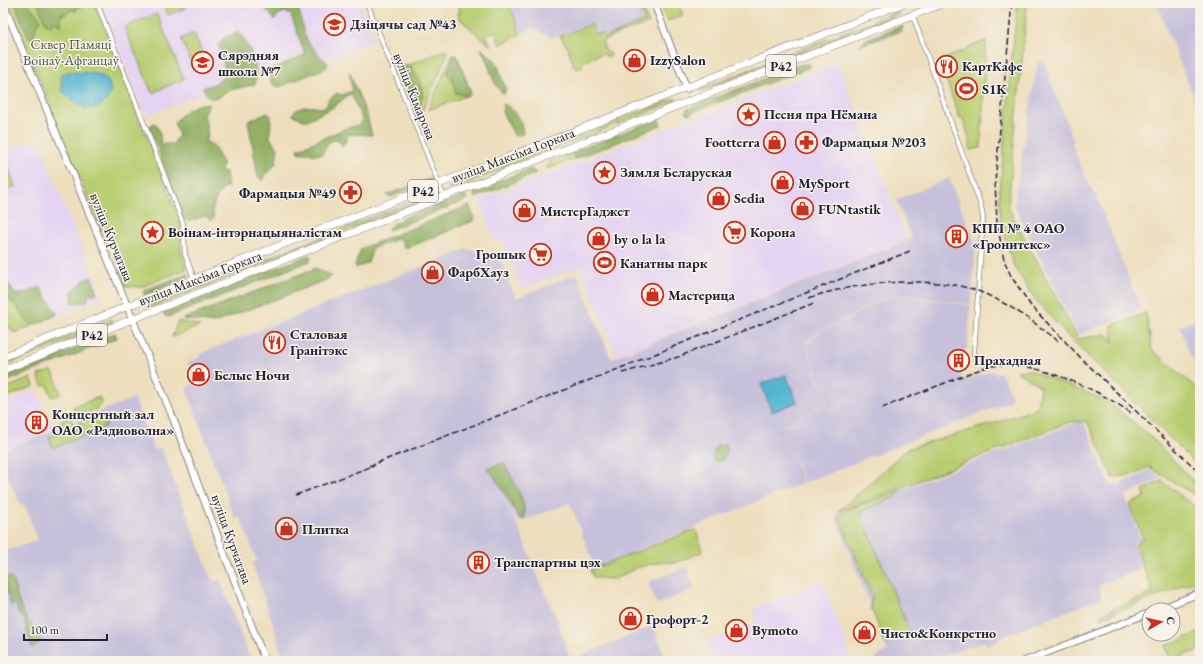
<svg xmlns="http://www.w3.org/2000/svg" width="1203" height="664" font-family="'EB Garamond',serif">
	<style>
		.built { fill: #e4d3f2 }
		.industrial { fill: #c6c0da }
		.green { fill: #b8cd71; stroke: #6d7856 }
		.forest { fill: #92b063; stroke: #5a694f }
		.water { fill: #52b4d1; stroke: #3a6b86 }
		.lines { fill: none; stroke-linecap: round; stroke-linejoin: round }
		.street-casing { stroke: #88807c; stroke-width: 5.5 }
		.secondary-casing { stroke: #88807c; stroke-width: 8 }
		.primary-casing { stroke: #88807c; stroke-width: 8 }
		.street { stroke: #fff; stroke-width: 4 }
		.secondary { stroke: #fff; stroke-width: 6 }
		.primary { stroke: #fff; stroke-width: 7 }
		.rail { stroke: #22223b; stroke-width: 1.5; stroke-dasharray: 6 3; stroke-linecap: butt }
		.labels { text-anchor: middle; dominant-baseline: central; stroke-width: 3; stroke-linejoin: round; paint-order: stroke }
		.shield { fill: #f7f3e8; stroke: #62616f; stroke-width: 1 }
		.shield-label { font-size: 13px; font-weight: bold; fill: #22223b }
		.poi-label { font-size: 14px; font-weight: bold; fill: #22223b; stroke: #f7f3e8; text-anchor: start }
		.park-label { font-size: 14px; fill: #4f554b; stroke: #f7f3e8 }
		.street-label { font-size: 14px; fill: #22223b; stroke: #f7f3e8 }
	</style>
	<rect width="100%" height="100%" fill="#f7f3e8"/>
	<filter id="ink" filterUnits="userSpaceOnUse"><feTurbulence type="fractalNoise" baseFrequency=".025" numOctaves="2"/><feDisplacementMap in="SourceGraphic" scale="8" xChannelSelector="R" yChannelSelector="G"/><feConvolveMatrix kernelMatrix="1 2 1 2 8 2 1 2 1" color-interpolation-filters="sRGB"/></filter>
	<filter id="wash" filterUnits="userSpaceOnUse"><feTurbulence type="fractalNoise" baseFrequency=".012" numOctaves="4" result="noise"/><feDisplacementMap in="SourceGraphic" scale="16" xChannelSelector="R" yChannelSelector="G"/><feGaussianBlur stdDeviation="0.9" result="paint"/><feColorMatrix in="noise" values="0 0 0 0 0 0 0 0 0 0 0 0 0 0 0 0 0 1.4 0 .05"/><feComposite in="paint" operator="in"/></filter>
	<g filter="url(#wash)">
		<rect width="100%" height="100%" fill="#eddfbd"/>
		<!-- built -->
		<g class="built">
			<polygon points="113,3 285,3 304,54 148,115 143,112 103,7"/>
			<polygon points="294,3 360,3 375,40 323,60 316,59"/>
			<polygon points="838,63 907,240 616,356 581,266 521,289 502,239 495,241 479,200"/>
			<polygon points="38,140 102,298 3,337 3,152"/>
			<polygon points="36,389 53,430 3,451 3,403"/>
			<polygon points="823,581 852,661 713,661 706,643 756,621 752,609"/>
		</g>
		<!-- industrial -->
		<g class="industrial">
			<polygon points="508,3 636,3 644,21 605,37 602,32 596,34 592,23 551,38 534,28 522,33 513,10"/>
			<polygon points="1156,3 1200,3 1200,110 1199,110"/>
			<polygon points="1038,60 1044,64 1074,141 1072,143 1077,157 1091,189 1096,195 1141,309 1078,335 1014,204"/>
			<polygon points="949,178 976,246 971,304 894,294 862,308 849,318 825,328 805,342 815,370 814,373 826,401 825,405 803,414 803,420 784,426 784,430 803,483 595,568 570,503 518,522 500,494 519,528 541,585 555,614 570,660 653,626 667,661 283,661 274,626 252,563 257,561 240,517 235,519 186,388 196,383 188,362 200,357 199,354 467,249 498,255 516,298 577,274 611,359 912,239 896,200"/>
			<polygon points="894,295 971,305 967,349 957,358 961,369 961,380 992,371 996,373 1001,372 1012,397 1009,402 804,483 784,430 785,427 803,420 803,414 825,406 827,402 815,373 816,370 806,343 824,329 850,319 862,309"/>
			<polygon points="1200,319 1200,366 1190,355 1180,326"/>
			<polygon points="134,398 154,450 161,448 213,582 220,580 251,661 3,661 3,552 38,540 24,504 20,505 3,464 3,451"/>
			<polygon points="1083,420 1110,484 1118,485 1150,470 1162,478 1125,496 1141,540 1134,543 1133,545 1142,568 1098,586 1102,598 998,638 999,641 987,646 985,641 946,655 939,661 872,661 887,650 835,515"/>
			<polygon points="687,567 695,589 657,604 648,582"/>
		</g>
		<!-- green -->
		<g class="green">
			<polygon points="8,3 94,3 180,221 181,253 186,269 141,287 126,286 120,273 122,266 106,228 101,230"/>
			<polygon points="163,3 184,3 186,8 168,15"/>
			<polygon points="457,3 507,3 512,11 521,34 500,45 495,31 486,35 491,46 460,19 458,13 460,12"/>
			<polygon points="638,3 640,3 649,23 613,36 602,42 606,52 610,53 611,56 605,56 603,53 581,63 583,67 578,69 574,67 568,48 560,36 592,24 595,34 602,33 604,38 645,21"/>
			<polygon points="660,3 678,3 683,15 667,21"/>
			<polygon points="1017,3 1027,7 1008,207 1078,339 1107,334 1113,342 1112,325 1146,313 1152,350 1200,391 1200,468 1065,333 1035,299 1014,267 1001,224 999,198"/>
			<polygon points="898,11 900,14 701,91 698,90"/>
			<polygon points="157,14 184,79 152,93 124,27"/>
			<polygon points="194,33 207,64 194,69 181,39"/>
			<polygon points="986,40 981,148 970,150 970,141 963,119 959,117 940,61"/>
			<polygon points="448,49 447,55 420,116 417,117 398,69"/>
			<polygon points="452,55 457,55 471,94 428,110"/>
			<polygon points="675,98 676,101 450,190 448,189 449,186"/>
			<polygon points="573,152 575,159 546,169 548,162"/>
			<polygon points="7,162 15,187 3,191 3,163"/>
			<polygon points="426,196 427,199 150,308 149,305"/>
			<polygon points="3,294 6,299 15,304 29,324 34,325 14,333 12,329 3,325"/>
			<polygon points="112,319 113,323 3,366 3,363"/>
			<polygon points="178,321 200,326 172,337"/>
			<polygon points="1029,370 1105,400 1147,433 1200,488 1200,498 1149,467 1137,473 1113,478 1087,421 1069,422 838,512 907,449 995,423 1037,408 1040,386 1016,371"/>
			<polygon points="50,371 53,372 61,394 52,397 47,385 42,386 38,375"/>
			<polygon points="31,378 34,386 3,399 3,389"/>
			<polygon points="99,397 102,403 99,408 77,417 73,407"/>
			<polygon points="101,414 106,426 53,448 49,437 64,431 60,421 70,417 74,425"/>
			<polygon points="1162,481 1200,511 1200,579 1102,618 1101,614 1153,593 1135,545 1143,539 1130,504 1145,497 1143,490"/>
			<polygon points="900,490 896,497 860,512 910,632 885,643 871,608 872,596 839,517 849,509"/>
			<polygon points="696,529 702,552 675,563 661,562 636,568 615,579 594,578 590,570"/>
			<polygon points="1200,632 1200,649 1171,661 1165,646"/>
		</g>
		<!-- forest -->
		<g class="forest">
			<polygon points="15,3 31,3 29,5 41,20 36,26 34,37 29,38"/>
			<polygon points="35,3 85,3 84,6 76,8 76,12 72,10 64,15 61,13 61,26 52,21 52,26 46,24 38,4"/>
			<path d="M265,3h30c8,14 5,17 9,30 3,11 16,23 24,30l-2,5 -47,19 -7,-3 -5,-13 38,-16 -14,-40 -6,-3 -6,2 -4,6 -10,-12z"/>
			<polygon points="901,26 903,26 901,31 859,46 866,39"/>
			<path d="M239,32c11,15 20,33 16,52l-28,7 -9,7h-9l-6,-10 13,-5 10,-8 -4,-19 -4,-11 6,-7z"/>
			<path d="M481,49l15,12 10,29 -2,4c-13,-9 -14,-31 -23,-45z"/>
			<polygon points="452,56 457,57 470,90 468,96 456,93 451,76 447,74 453,60"/>
			<polygon points="809,64 810,67 688,114 686,112 687,109 799,65"/>
			<path d="M404,66h8c7,14 16,29 5,43l-16,-41z"/>
			<path d="M349,71l18,45 5,19 -23,-1 -6,12 -7,-7 -7,3 -7,12c-7,2 -15,-2 -23,-1l-1,-4 49,-21 12,-3 3,-6 -11,-26 -19,15 -25,12h-4l-11,-6c8,-9 19,-8 30,-6l6,-4v-4l9,-7 4,2 11,-4z"/>
			<path d="M199,104h10l-5,11 4,18 -3,8 9,5 9,18 -2,7 5,1 2,14c-11,5 -18,21 -14,32l-3,3 -5,-5 -17,5 -6,-2 -34,-93 6,-3 5,10 1,11h12l6,-9 -5,-12 10,-11z"/>
			<path d="M504,104c12,7 18,17 19,30l-8,2 -13,-24z"/>
			<polygon points="268,113 271,116 270,138 278,148 276,164 266,174 263,181 258,177 248,121"/>
			<polygon points="658,119 661,125 575,159 573,152"/>
			<polygon points="530,169 537,173 475,198 474,196 475,190"/>
			<polygon points="431,178 431,181 391,197 386,195"/>
			<polygon points="462,196 466,196 467,200 389,230 388,228 401,219"/>
			<polygon points="468,206 470,206 474,218 473,221 405,249 400,238 373,248 368,263 356,268 355,265 361,249 367,246"/>
			<polygon points="309,255 311,257 310,261 168,317 164,315 164,312"/>
			<polygon points="316,268 332,276 326,280 214,323 183,319"/>
			<polygon points="187,274 189,275 188,278 145,295 143,293 145,290"/>
			<polygon points="3,276 15,294 22,294 40,287 57,313 55,316 34,325 29,324 15,304 6,299 3,294"/>
			<polygon points="87,278 92,278 97,293 89,295 87,301 78,303 72,302 72,291"/>
			<polygon points="115,333 117,338 3,383 3,377"/>
			<polygon points="726,445 726,455 722,460 714,461 712,456 716,446"/>
			<path d="M504,463c9,18 23,37 20,57l-5,-3 -25,-41 -7,-8z"/>
			<path d="M9,577l4,3c3,14 10,41 23,48l5,14 -9,6 -8,-30 -6,-5 -2,-10 -5,3c-2,-10 -6,-18 -6,-28z"/>
		</g>
		<!-- water -->
		<g class="water">
			<path d="M70,72c10,1 28,-1 36,7 14,13 -6,34 -21,29 -7,-3 -17,-11 -23,-17l-1,-15 2,-3z"/>
			<polygon points="786,375 797,402 772,412 761,384"/>
		</g>
	</g>
	<g filter="url(#ink)">
		<g class="lines">
			<defs>
				<g id="street">
					<polyline points="97,3 183,223 185,254 194,279"/>
					<polyline points="367,3 444,197"/>
					<polyline points="913,16 981,206 983,218 974,354"/>
				</g>
				<g id="secondary">
					<polyline points="3,3 171,413 265,661"/>
					<polyline points="654,3 687,89"/>
					<polyline points="1157,610 1200,593"/>
					<polyline points="1025,661 1149,613"/>
				</g>
				<g id="primary">
					<polyline points="3,357 194,279 904,3"/>
					<polyline points="3,370 537,160 944,3"/>
				</g>
			</defs>
			<!-- street casing -->
			<use href="#street" class="street-casing"/>
			<!-- secondary casing -->
			<use href="#secondary" class="secondary-casing"/>
			<!-- primary casing -->
			<use href="#primary" class="primary-casing"/>
			<!-- street -->
			<use href="#street" class="street"/>
			<!-- secondary -->
			<use href="#secondary" class="secondary"/>
			<!-- primary -->
			<use href="#primary" class="primary"/>
			<!-- rail -->
			<g class="rail">
				<polyline points="1012,3 995,182 997,222 1004,260 1011,276 1031,306 1080,357 1200,473"/>
				<path d="M809,298c43,-16 125,-23 169,-7 30,12 55,30 80,50"/>
				<polyline points="622,373 678,357 814,303"/>
				<path d="M882,408c22,-9 45,-18 68,-27 15,-6 32,-14 49,-16 36,-4 103,26 132,48"/>
				<polyline points="369,466 618,369 910,251"/>
				<polyline points="296,495 375,465"/>
			</g>
		</g>
	</g>
	<!-- icons -->
	<defs>
		<symbol id="school-ring" viewBox="-11 -11 22 22"><circle r="9.5" fill="#f7f3e8" stroke="#c8321e" stroke-width="1.5"/><path d="M0-5L7-2L0 1L-7-2ZM-4 1L0 2.5L4 1V4Q0 6-4 4Z" fill="#c8321e"/></symbol>
		<symbol id="shop-ring" viewBox="-11 -11 22 22"><circle r="9.5" fill="#f7f3e8" stroke="#c8321e" stroke-width="1.5"/><path d="M-5-2.5h2.3a2.7 3.5 0 0 1 5.4 0H5L5.5 6h-11ZM-1.5-2.5h3a1.5 2.3 0 0 0-3 0Z" fill="#c8321e"/></symbol>
		<symbol id="restaurant-ring" viewBox="-11 -11 22 22"><circle r="9.5" fill="#f7f3e8" stroke="#c8321e" stroke-width="1.5"/><path d="M-5-6h1v4h1v-4h1v4h1v-4h1v5L-1.5 .5V6h-2V.5L-5-1ZM5-6V6H3V1.5H1.5Q1.5-4 5-6Z" fill="#c8321e"/></symbol>
		<symbol id="stadium-ring" viewBox="-11 -11 22 22"><circle r="9.5" fill="#f7f3e8" stroke="#c8321e" stroke-width="1.5"/><path d="M0-5a6.5 5 0 1 0 0 10a6.5 5 0 1 0 0-10ZM-3.5-1.8h7v3.6h-7Z" fill="#c8321e"/></symbol>
		<symbol id="sight-ring" viewBox="-11 -11 22 22"><circle r="9.5" fill="#f7f3e8" stroke="#c8321e" stroke-width="1.5"/><path d="M0-6L1.8-2.2L6-1.7L2.9 1.2L3.7 5.4L0 3.3L-3.7 5.4L-2.9 1.2L-6-1.7L-1.8-2.2Z" fill="#c8321e"/></symbol>
		<symbol id="pharmacy-ring" viewBox="-11 -11 22 22"><circle r="9.5" fill="#f7f3e8" stroke="#c8321e" stroke-width="1.5"/><path d="M-2-6h4v4h4v4h-4v4h-4v-4h-4v-4h4Z" fill="#c8321e"/></symbol>
		<symbol id="supermarket-ring" viewBox="-11 -11 22 22"><circle r="9.5" fill="#f7f3e8" stroke="#c8321e" stroke-width="1.5"/><path d="M-6-5.5h2.5l.6 2H6L4.5 2H-2.5L-4.4-4H-6ZM-1.5 3.2a1.3 1.3 0 1 0 .1 0ZM3 3.2a1.3 1.3 0 1 0 .1 0Z" fill="#c8321e"/></symbol>
		<symbol id="building-ring" viewBox="-11 -11 22 22"><circle r="9.5" fill="#f7f3e8" stroke="#c8321e" stroke-width="1.5"/><path d="M-4-6H4V6H1V3H-1V6H-4ZM-2.5-4.3h1.7v1.8h-1.7ZM.8-4.3h1.7v1.8H.8ZM-2.5-1h1.7V.8h-1.7ZM.8-1h1.7V.8H.8Z" fill="#c8321e"/></symbol>
	</defs>
	<g fill-rule="evenodd">
		<use href="#school-ring" x="322" y="12" width="25" height="25"/>
		<use href="#shop-ring" x="622" y="48" width="25" height="25"/>
		<use href="#school-ring" x="190" y="50" width="25" height="25"/>
		<use href="#restaurant-ring" x="934" y="54" width="25" height="25"/>
		<use href="#stadium-ring" x="954" y="76" width="25" height="25"/>
		<use href="#sight-ring" x="736" y="102" width="25" height="25"/>
		<use href="#shop-ring" x="762" y="130" width="25" height="25"/>
		<use href="#pharmacy-ring" x="794" y="130" width="25" height="25"/>
		<use href="#sight-ring" x="592" y="160" width="25" height="25"/>
		<use href="#shop-ring" x="770" y="170" width="25" height="25"/>
		<use href="#pharmacy-ring" x="338" y="180" width="25" height="25"/>
		<use href="#shop-ring" x="706" y="186" width="25" height="25"/>
		<use href="#shop-ring" x="790" y="196" width="25" height="25"/>
		<use href="#shop-ring" x="512" y="198" width="25" height="25"/>
		<use href="#sight-ring" x="140" y="220" width="25" height="25"/>
		<use href="#supermarket-ring" x="722" y="220" width="25" height="25"/>
		<use href="#building-ring" x="944" y="224" width="25" height="25"/>
		<use href="#shop-ring" x="586" y="226" width="25" height="25"/>
		<use href="#supermarket-ring" x="528" y="242" width="25" height="25"/>
		<use href="#stadium-ring" x="592" y="250" width="25" height="25"/>
		<use href="#shop-ring" x="420" y="260" width="25" height="25"/>
		<use href="#shop-ring" x="640" y="282" width="25" height="25"/>
		<use href="#restaurant-ring" x="262" y="330" width="25" height="25"/>
		<use href="#building-ring" x="946" y="348" width="25" height="25"/>
		<use href="#shop-ring" x="186" y="362" width="25" height="25"/>
		<use href="#building-ring" x="24" y="410" width="25" height="25"/>
		<use href="#shop-ring" x="274" y="516" width="25" height="25"/>
		<use href="#building-ring" x="466" y="550" width="25" height="25"/>
		<use href="#shop-ring" x="618" y="606" width="25" height="25"/>
		<use href="#shop-ring" x="724" y="618" width="25" height="25"/>
		<use href="#shop-ring" x="852" y="620" width="25" height="25"/>
	</g>
	<g class="labels">
		<!-- shield labels -->
		<g class="shield">
			<rect x="766" y="55" width="30" height="22" rx="3"/>
			<rect x="408" y="180" width="30" height="22" rx="3"/>
			<rect x="77" y="324" width="30" height="22" rx="3"/>
		</g>
		<g class="shield-label">
			<text x="781" y="66">Р42</text>
			<text x="423" y="191">Р42</text>
			<text x="92" y="335">Р42</text>
		</g>
		<!-- poi labels -->
		<g class="poi-label">
			<text x="350" y="24">Дзіцячы сад №43</text>
			<text x="218" y="55">Сярэдняя<tspan x="218" dy="16">школа №7</tspan></text>
			<text x="650" y="60">IzzySalon</text>
			<text x="962" y="66">КартКафе</text>
			<text x="982" y="89">S1K</text>
			<text x="764" y="114">Песня пра Нёмана</text>
			<text x="760" y="142" text-anchor="end">Footterra</text>
			<text x="822" y="142">Фармацыя №203</text>
			<text x="620" y="172">Зямля Беларуская</text>
			<text x="798" y="183">MySport</text>
			<text x="336" y="193" text-anchor="end">Фармацыя №49</text>
			<text x="734" y="198">Sedia</text>
			<text x="818" y="209">FUNtastik</text>
			<text x="540" y="211">МистерГаджет</text>
			<text x="972" y="228">КПП № 4 ОАО<tspan x="972" dy="16">«Гронитекс»</tspan></text>
			<text x="168" y="232">Воінам-інтэрнацыяналістам</text>
			<text x="750" y="232">Корона</text>
			<text x="614" y="239">by o la la</text>
			<text x="526" y="254" text-anchor="end">Грошык</text>
			<text x="620" y="263">Канатны парк</text>
			<text x="448" y="272">ФарбХауз</text>
			<text x="668" y="295">Мастерица</text>
			<text x="290" y="334">Сталовая<tspan x="290" dy="16">Гранітэкс</tspan></text>
			<text x="974" y="360">Прахадная</text>
			<text x="214" y="375">Белые Ночи</text>
			<text x="52" y="414">Концертный зал<tspan x="52" dy="16">ОАО «Радиоволна»</tspan></text>
			<text x="302" y="529">Плитка</text>
			<text x="494" y="562">Транспартны цэх</text>
			<text x="646" y="619">Грофорт-2</text>
			<text x="752" y="630">Bymoto</text>
			<text x="880" y="633">Чисто&amp;Конкретно</text>
		</g>
		<!-- park labels -->
		<g class="park-label">
			<text x="71" y="44">Сквер Памяці<tspan x="71" dy="16">Воінаў-Афганцаў</tspan></text>
		</g>
		<!-- street labels -->
		<g class="street-label">
			<text transform="translate(415 96) rotate(68)">вуліца Камарова</text>
			<text transform="translate(513 155) rotate(-21)">вуліца Максіма Горкага</text>
			<text transform="translate(112 237) rotate(68)">вуліца Курчатава</text>
			<text transform="translate(200 278) rotate(-21)">вуліца Максіма Горкага</text>
			<text transform="translate(232 539) rotate(70)">вуліца Курчатава</text>
		</g>
	</g>
	<!-- margin -->
	<rect width="1203" height="664" fill="none" stroke="#f7f3e8" stroke-width="16"/>
	<!-- north arrow -->
	<g transform="translate(1161 622) rotate(82)"><circle r="19" fill="#f7f3e8" stroke="#a29fa3"/>
	<path d="M0-3L7 15L0 10L-7 15Z" fill="#c8321e"/>
	<text y="-6" font-size="11" font-weight="bold" text-anchor="middle" fill="#22223b">С</text>
	</g>
	<!-- scale -->
	<path d="M24 634v6h83v-6" fill="none" stroke="#22223b" stroke-width="2"/>
	<text x="30" y="634" font-size="12" fill="#22223b" stroke="#f7f3e8" stroke-width="3" paint-order="stroke">100 m</text>
</svg>
